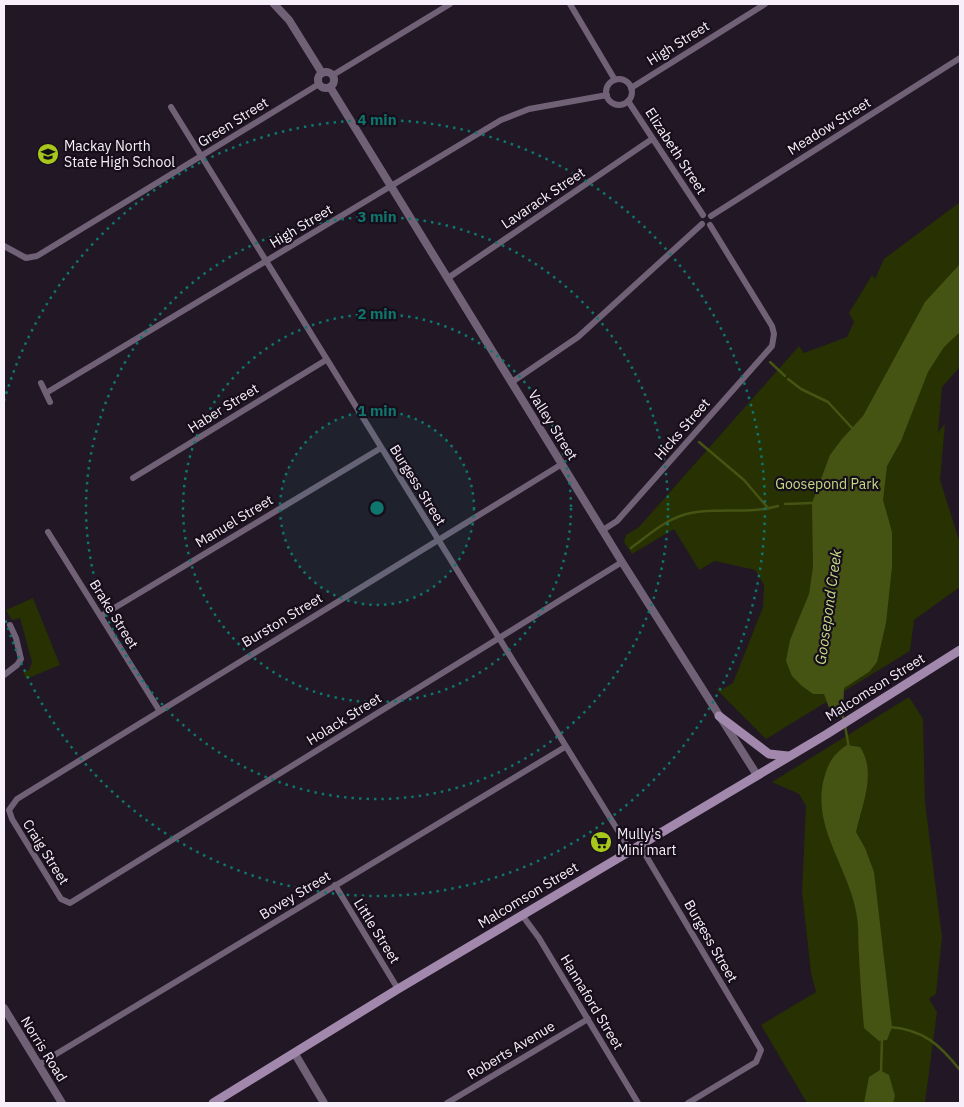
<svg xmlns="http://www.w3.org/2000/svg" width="964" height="1107" font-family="'IBM Plex Sans',sans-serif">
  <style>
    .green { fill: #273101 }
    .water { fill: #465413 }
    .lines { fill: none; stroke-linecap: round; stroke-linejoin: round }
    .stream { stroke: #465413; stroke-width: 2.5 }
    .minor { stroke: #716177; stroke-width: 6 }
    .tertiary { stroke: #716177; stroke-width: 8 }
    .secondary { stroke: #a288ac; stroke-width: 9 }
    .ring { fill: none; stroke: #0f766e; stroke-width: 2.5; stroke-dasharray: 2.5 5 }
    .labels { text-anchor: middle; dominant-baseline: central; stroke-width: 4.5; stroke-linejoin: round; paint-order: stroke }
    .street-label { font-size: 14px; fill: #f7f0fa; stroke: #170e1b }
    .poi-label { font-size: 14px; fill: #f7f0fa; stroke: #170e1b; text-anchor: start }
    .park-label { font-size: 14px; fill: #c4dc81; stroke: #170e1b }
    .water-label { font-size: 15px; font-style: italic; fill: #c6dd83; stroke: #170e1b }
    .centre { fill: #0f766e; stroke: #170e1b; stroke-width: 2.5 }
    .ring-label { font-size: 15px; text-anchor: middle; font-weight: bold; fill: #0f766e; stroke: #170e1b; stroke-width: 4.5; stroke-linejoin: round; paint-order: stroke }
  </style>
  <rect width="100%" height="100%" fill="#211725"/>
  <!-- green -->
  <g class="green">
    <path d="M960,202V367L942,387L938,432L945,424L940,480L960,543V587L914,620L910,651L766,739L715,688L721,690L733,683L763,607L764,585L755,570L715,561L699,570L674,529L632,554L624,542L626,535L639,527L799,346L804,353L847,337L854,322L849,313L872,275L875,279L884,259Z"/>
    <path d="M33,598L60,665L26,679L23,672L29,670L32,662L20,618L12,620L6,610Z"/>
    <path d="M909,697L923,719L925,802L942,937L936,994L929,999L937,1012L925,1103H807L761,1025L816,992L811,973L802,892L806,806L799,794L772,782Z"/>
  </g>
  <!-- water -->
  <g class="water">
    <path d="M960,264V332L944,347L928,372L901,441L887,466L883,500L892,532V567L886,623L877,662L869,672L844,688L843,711L832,716L824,694H813L802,686L792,676L786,661L790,640L809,594L813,567L812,503L830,455L842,439L863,416L925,302Z"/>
    <path d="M847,745L860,747C877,772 862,805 856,832L865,848L874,872L892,1027L887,1040L879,1041L864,1028C862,1004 860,979 859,955C858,942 859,929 857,917C850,867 809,826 825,775C829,761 835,753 847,745Z"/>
    <path d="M880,1070L889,1075L895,1096L893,1103H864L869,1077Z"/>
  </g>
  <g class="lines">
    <!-- stream -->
    <g class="stream">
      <path d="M770,362L785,376"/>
      <path d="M788,379L801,389L828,402L852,428"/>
      <path d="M699,442L744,480L768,508"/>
      <path d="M785,504L812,503"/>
      <path d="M631,548C647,536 664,521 683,515C714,506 748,515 778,506"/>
      <path d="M841,709L844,721"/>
      <path d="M845,726L849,748"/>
      <path d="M890,1027C924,1030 939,1044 960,1070"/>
      <path d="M881,1073L882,1038"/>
    </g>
    <!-- minor -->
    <g class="minor">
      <path d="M570,4L615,80"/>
      <path d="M333,75L450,4"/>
      <circle cx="619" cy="92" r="13"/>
      <path d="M631,88L765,4"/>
      <path d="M628,101L703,215"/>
      <path d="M171,107L630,850"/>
      <path d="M711,216L960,58"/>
      <path d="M4,246L26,258L37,256L319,84"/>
      <path d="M448,278L652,139"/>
      <path d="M512,382L578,337L702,224"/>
      <path d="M41,383L50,402"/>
      <path d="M46,393L501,120L529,109L607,95"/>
      <path d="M562,464L17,799L9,810L12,819L61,899L70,903L622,562"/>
      <path d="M133,478L326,360"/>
      <path d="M603,530L617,521L772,346L774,334L772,326L710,225"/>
      <path d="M48,532L159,710"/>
      <path d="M101,616L381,448"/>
      <path d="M4,675L17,665L21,659L16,638L10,625"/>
      <path d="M639,844L761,1050L756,1062L688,1103"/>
      <path d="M335,885L398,989"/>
      <path d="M522,915L539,938L638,1103"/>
      <path d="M38,1065L565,747"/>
      <path d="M447,1103L588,1019"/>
    </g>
    <!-- tertiary -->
    <g class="tertiary">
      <path d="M274,4L289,20L322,73"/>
      <circle cx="326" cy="80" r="8"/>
      <path d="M330,87L622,562L757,775"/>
      <path d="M4,1008L62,1103"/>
      <path d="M295,1054L324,1103"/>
    </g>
    <!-- secondary -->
    <g class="secondary">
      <path d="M719,716L769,754L788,756"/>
      <path d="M213,1103L398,989L827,734L960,650"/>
    </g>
  </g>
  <!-- distance rings -->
  <circle cx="377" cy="508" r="97" fill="#0f766e" fill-opacity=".12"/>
  <g class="ring">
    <circle cx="377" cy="508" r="97"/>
    <circle cx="377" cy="508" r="194"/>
    <circle cx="377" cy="508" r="291"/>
    <path d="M4 401A388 388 0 1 1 4 615"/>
  </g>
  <!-- icons -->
  <defs>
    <g id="school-disc" transform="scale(1.125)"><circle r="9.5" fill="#a8c71d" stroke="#170e1b"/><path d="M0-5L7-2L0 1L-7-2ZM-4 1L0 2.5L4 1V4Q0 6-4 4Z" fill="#111"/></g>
    <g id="supermarket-disc" transform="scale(1.125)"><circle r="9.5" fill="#a8c71d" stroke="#170e1b"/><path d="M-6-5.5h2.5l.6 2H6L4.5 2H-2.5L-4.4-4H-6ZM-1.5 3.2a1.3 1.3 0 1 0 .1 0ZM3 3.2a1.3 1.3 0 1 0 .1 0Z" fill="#111"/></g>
  </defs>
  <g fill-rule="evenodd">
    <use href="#school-disc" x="48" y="154"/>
    <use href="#supermarket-disc" x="601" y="842"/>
  </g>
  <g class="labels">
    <!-- street labels -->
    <g class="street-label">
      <text transform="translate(678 43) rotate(-32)">High Street</text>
      <text transform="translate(233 122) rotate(-32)">Green Street</text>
      <text transform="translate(829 126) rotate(-32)">Meadow Street</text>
      <text transform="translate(676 151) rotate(57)">Elizabeth Street</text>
      <text transform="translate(543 198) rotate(-34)">Lavarack Street</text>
      <text transform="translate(301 226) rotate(-31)">High Street</text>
      <text transform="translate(223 408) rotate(-32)">Haber Street</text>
      <text transform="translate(553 425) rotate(58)">Valley Street</text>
      <text transform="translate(682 429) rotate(-49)">Hicks Street</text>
      <text transform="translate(418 485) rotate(58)">Burgess Street</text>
      <text transform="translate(234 521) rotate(-31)">Manuel Street</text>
      <text transform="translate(114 614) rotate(58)">Brake Street</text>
      <text transform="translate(282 620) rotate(-31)">Burston Street</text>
      <text transform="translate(875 687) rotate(-32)">Malcomson Street</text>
      <text transform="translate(344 719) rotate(-32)">Holack Street</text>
      <text transform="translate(46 852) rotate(58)">Craig Street</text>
      <text transform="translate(295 895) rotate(-31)">Bovey Street</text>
      <text transform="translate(528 895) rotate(-31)">Malcomson Street</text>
      <text transform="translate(377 931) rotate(58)">Little Street</text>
      <text transform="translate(711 941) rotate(60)">Burgess Street</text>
      <text transform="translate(592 1002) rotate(59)">Hannaford Street</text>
      <text transform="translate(44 1049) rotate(58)">Norris Road</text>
      <text transform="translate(511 1050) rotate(-31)">Roberts Avenue</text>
    </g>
    <!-- poi labels -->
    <g class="poi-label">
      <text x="64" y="146">Mackay North<tspan x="64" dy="16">State High School</tspan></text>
      <text x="617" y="834">Mully's<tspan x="617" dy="16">Mini mart</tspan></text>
    </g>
    <!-- park labels -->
    <g class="park-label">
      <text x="827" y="484">Goosepond Park</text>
    </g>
    <!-- water labels -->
    <g class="water-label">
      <text transform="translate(828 607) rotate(-82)">Goosepond Creek</text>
    </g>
  </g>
  <circle cx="377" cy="508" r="8" class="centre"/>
  <g class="ring-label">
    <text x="377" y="125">4 min</text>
    <text x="377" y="222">3 min</text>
    <text x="377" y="319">2 min</text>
    <text x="377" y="416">1 min</text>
  </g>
  <!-- border -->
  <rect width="964" height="1107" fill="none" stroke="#f7f0fa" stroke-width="10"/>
</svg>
